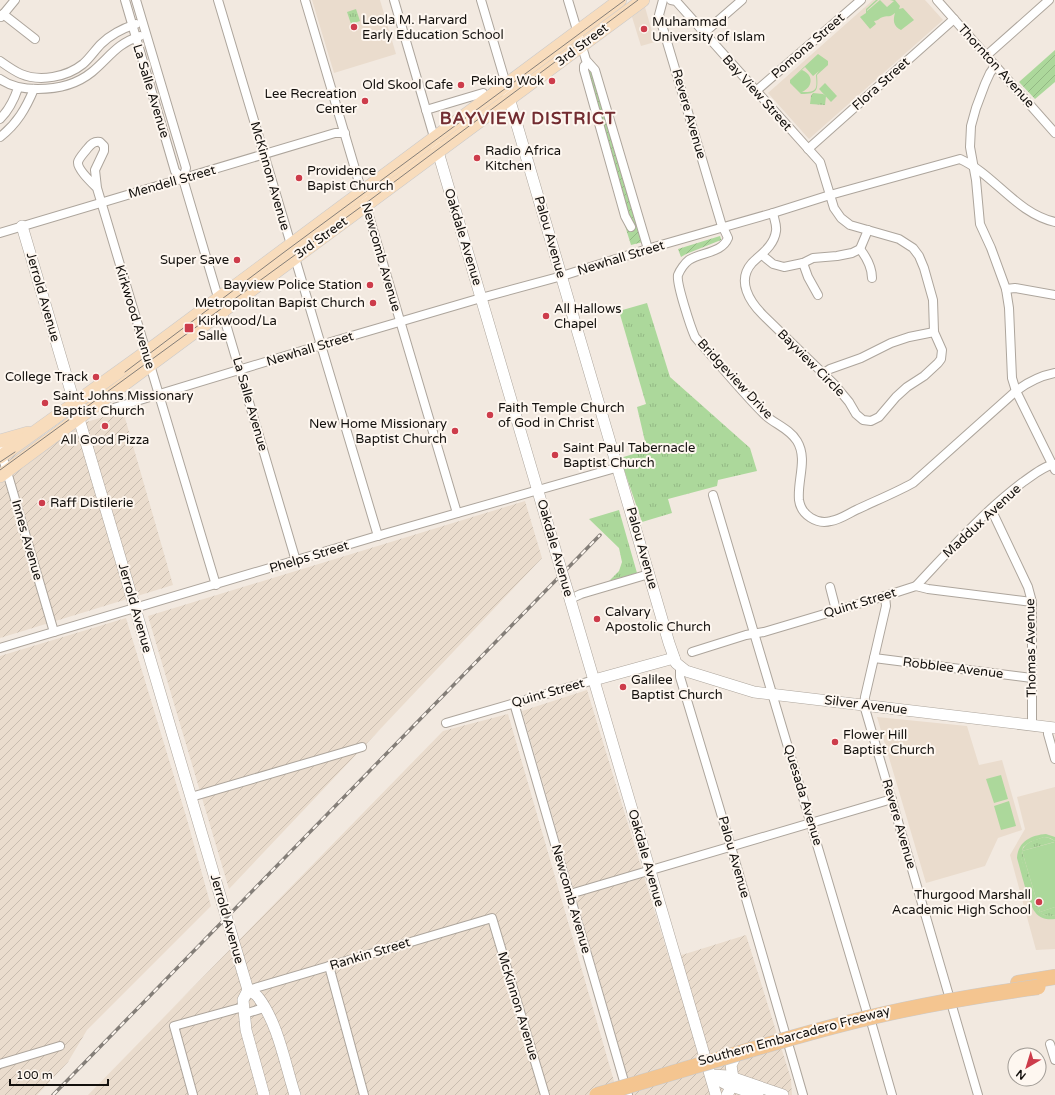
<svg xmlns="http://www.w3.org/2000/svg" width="1055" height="1095" font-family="'Varela Round',sans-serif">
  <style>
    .built { fill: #eadccd }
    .industrial { fill: url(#industrial-furrows) }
    .grass { fill: url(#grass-tufts) }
    .garden { fill: url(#garden-furrows) }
    .pitch { fill: #acd89b; fill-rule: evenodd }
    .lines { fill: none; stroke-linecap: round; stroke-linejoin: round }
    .street-casing { stroke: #ada59c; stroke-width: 10 }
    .secondary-casing { stroke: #ada59c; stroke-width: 12 }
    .primary-casing { stroke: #cbcaca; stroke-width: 14 }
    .highway-casing { stroke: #cbcaca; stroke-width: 16 }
    .street { stroke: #fff; stroke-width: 8 }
    .secondary { stroke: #fff; stroke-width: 11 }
    .primary { stroke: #f8dcbc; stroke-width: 13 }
    .highway { stroke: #f4c590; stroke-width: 15 }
    .tram { stroke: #847e78; stroke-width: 1 }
    .rail-casing { stroke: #847e78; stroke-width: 3.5 }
    .rail { stroke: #fef7f0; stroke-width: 2; stroke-dasharray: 6; stroke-linecap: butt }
    .secondary-bridge-casing { stroke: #ada59c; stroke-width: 12; stroke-linecap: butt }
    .highway-bridge-casing { stroke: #cbcaca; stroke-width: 16; stroke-linecap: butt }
    .secondary-bridge { stroke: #fff; stroke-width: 11 }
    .highway-bridge { stroke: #f4c590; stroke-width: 15 }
    .poi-dot { fill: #cd3c4b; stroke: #fef7f0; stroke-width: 1.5 }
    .labels { text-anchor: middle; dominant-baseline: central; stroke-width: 4; stroke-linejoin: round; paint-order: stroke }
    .poi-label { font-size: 13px; fill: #13100d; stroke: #fef7f0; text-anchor: start }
    .street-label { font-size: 13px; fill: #13100d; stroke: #fef7f0 }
    .district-label { font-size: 17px; font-weight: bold; letter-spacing: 1px; fill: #732c31; stroke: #fef7f0 }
  </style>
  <defs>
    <pattern id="industrial-furrows" width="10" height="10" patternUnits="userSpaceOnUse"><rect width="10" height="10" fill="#eadccd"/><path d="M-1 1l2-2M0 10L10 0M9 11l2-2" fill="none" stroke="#c8bcaf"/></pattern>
    <pattern id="grass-tufts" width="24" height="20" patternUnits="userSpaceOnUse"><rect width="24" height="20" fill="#acd89b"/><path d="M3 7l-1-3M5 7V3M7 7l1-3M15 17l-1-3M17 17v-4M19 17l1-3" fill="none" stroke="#93b884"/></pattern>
    <pattern id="garden-furrows" width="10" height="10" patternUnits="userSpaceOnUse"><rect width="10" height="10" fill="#acd89b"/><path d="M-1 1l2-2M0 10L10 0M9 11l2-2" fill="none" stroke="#93b884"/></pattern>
  </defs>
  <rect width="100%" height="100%" fill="#f2e9e0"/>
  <!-- built -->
  <g class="built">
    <path d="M312,0H380L396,54L334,73Z"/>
    <path d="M873,0H925L943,20L809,139L768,93Z"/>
    <path d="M645,7L655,42L641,46L632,17Z"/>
    <path d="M877,717L967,726L979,765L1002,760L1022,830L998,838L985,866L926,883Z"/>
    <path d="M1055,787V949L1036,950L1010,855L1025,829L1017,797Z"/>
  </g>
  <!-- industrial -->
  <g class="industrial">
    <path d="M123,411L173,585L0,638V448Z"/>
    <path d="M525,501L542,558L229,889L148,616Z"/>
    <path d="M126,618L186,816L211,906L87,1030L68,1062L37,1095H0V656Z"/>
    <path d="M587,690L669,958L685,954L746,935L791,1079L792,1095H633L522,711Z"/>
    <path d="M508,714L618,1095H88L443,731Z"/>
  </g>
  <!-- grass -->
  <g class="grass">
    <path d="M356,9L360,21L351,24L347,12Z"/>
    <path d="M813,93L823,94L826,96L825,105L810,104L811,96Z"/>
    <path d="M647,303L670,377L750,448L757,471L718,480L717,486L668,499L672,513L642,522L620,458L647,450L637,407L646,404L619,311Z"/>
    <path d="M619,510L637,573L609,581L619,571L622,562L619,548L589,519Z"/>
    <path d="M1044,837L1049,838L1055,841V843L1054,842L1022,851L1040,912L1055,907V915C1049,917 1042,916 1037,910C1032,904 1024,868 1021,858C1021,843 1032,841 1044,837Z"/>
  </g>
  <!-- garden -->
  <g class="garden">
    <path d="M1055,50V82L1035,99L1019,82Z"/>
    <path d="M587,68H591L643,242L631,245L622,216Z"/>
    <path d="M720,236L721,239V240L686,254L681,257L678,249Z"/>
  </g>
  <!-- pitch -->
  <g class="pitch">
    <path d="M876,0H878L867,10V11L880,0L887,7L894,1L890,0H895L900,6L899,9L903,8L914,20L901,30C893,26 893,20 895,13C889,18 889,15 883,17C879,18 878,21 874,21L876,24L870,29L860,17L866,13V9Z"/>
    <path d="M818,54L828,61V65L817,75C818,90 818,94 801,94L790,83V80ZM805,67L813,76L819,71L816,75C817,88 818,93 802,92C813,87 814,75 802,70L791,80Z"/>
    <path d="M825,83L837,96L831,102L819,89Z"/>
    <path d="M646,456L649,468L639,471L636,459Z"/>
    <path d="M1001,775L1008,799L994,803L986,779Z"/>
    <path d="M1009,801L1016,826L1001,830L994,806Z"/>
    <path d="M1046,834L1055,837V841L1050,838L1044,837L1030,842L1023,847L1021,857L1036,908L1039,912L1044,915L1051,916L1055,915V919C1048,920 1040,919 1035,912C1029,905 1020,868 1017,858C1018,841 1032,835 1046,834Z"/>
    <path d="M1055,842V907L1040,912L1022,851Z"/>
  </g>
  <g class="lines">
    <!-- street casing -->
    <g class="street-casing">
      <g id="street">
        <path d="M125,0L175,171L183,179"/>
        <path d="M136,0L186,168L183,179L296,561"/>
        <path d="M218,0L378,536"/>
        <path d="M305,0L457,513"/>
        <path d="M394,0L434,137"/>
        <path d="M481,0L506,84"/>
        <path d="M568,0L586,60L595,70L648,249"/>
        <path d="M663,0L659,15L721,223L728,238C722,253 702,252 689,260C685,263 680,270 678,275C676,283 691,328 695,337C697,339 699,342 701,344C722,367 742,392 764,414C774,424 789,428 797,441C808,459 797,480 799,500C801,515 817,525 831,521C839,520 848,514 856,510C875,501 895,493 913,483L1016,391C1028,382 1040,376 1055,373"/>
        <path d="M671,0L676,1L820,162L834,208L841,218L850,225L899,239L913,248L919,256L924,268L933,300L934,332L942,350L941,359L938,363L924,376L907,387L896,397L879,417L871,421L863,420L856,414L849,402L834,384L763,315C750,302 736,281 752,263C761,254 774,246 776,231C777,225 774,219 773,213"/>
        <path d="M937,0L1055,133"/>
        <path d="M3,14L35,39"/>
        <path d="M1,17L15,0"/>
        <path d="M704,33L742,0"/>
        <path d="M986,56L1049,0"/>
        <path d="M0,61C7,66 14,71 21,74C40,82 67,77 83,64C90,58 95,50 101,44C110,35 124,28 136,24"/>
        <path d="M588,63L584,66V70L625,216L631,227"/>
        <path d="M995,66L990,73L985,84L976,108L971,126L970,147L976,180L980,224L991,248L1006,289L1009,308L1012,378L1016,391L1055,470"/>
        <path d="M0,79C11,87 25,89 38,89C58,89 76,85 92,72C110,57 116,44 140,36"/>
        <path d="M756,91L861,0"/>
        <path d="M426,110L483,93"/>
        <path d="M0,119C9,110 14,100 18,88"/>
        <path d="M0,137C17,124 26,108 34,89"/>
        <path d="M808,149L954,19"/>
        <path d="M97,188C92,183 77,169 78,162C79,158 84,153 87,149C91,144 94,141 100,142L104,146V151L95,170L97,188L216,585"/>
        <path d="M0,233L335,133H345"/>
        <path d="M860,249C867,258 872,267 872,278"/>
        <path d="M762,255L773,264L784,267L803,263L813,258L837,256L852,253L860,249L868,230"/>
        <path d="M803,263L808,277L818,295"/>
        <path d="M1006,289L1015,288L1055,295"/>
        <path d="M824,373L830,369L861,358L891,343L909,337L934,332"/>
        <path d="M107,410L331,342L481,298L562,276L654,247L773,213L830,195L960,159C995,175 1016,213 1055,222"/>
        <path d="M0,448L54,632"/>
        <path d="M713,495L868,1016L872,1025L892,1095"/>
        <path d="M991,509L1028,587L1032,602V724"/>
        <path d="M916,586C950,550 983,512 1023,482C1033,475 1044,466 1055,464"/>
        <path d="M830,587L836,610"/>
        <path d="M885,596L886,606L865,697L864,705L978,1095"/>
        <path d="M570,599L581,594L649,574"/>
        <path d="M0,648L384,534L619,467"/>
        <path d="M692,652L746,635L764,632L885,596L916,586L928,589L1032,602"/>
        <path d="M874,658L1032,678"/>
        <path d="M680,668V677L729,840L803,1095"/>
        <path d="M514,703L628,1095"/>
        <path d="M446,723L594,680"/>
        <path d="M1048,727V734L1055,759"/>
        <path d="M191,797L362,747"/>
        <path d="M570,894L892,799"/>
        <path d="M329,966L364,1095"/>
        <path d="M248,990L492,918L545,1095"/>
        <path d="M244,1014L264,1008"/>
        <path d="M1050,1044L1055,1060"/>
        <path d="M0,1064L60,1046"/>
        <path d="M193,1095L174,1026L243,1007"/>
      </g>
    </g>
    <!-- secondary casing -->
    <g class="secondary-casing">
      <g id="secondary">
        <path d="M507,91L669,643L676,663L686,671L754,692L1055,728"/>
        <path d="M436,145L560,566"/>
        <path d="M22,226L248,990L243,1000L246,1030L264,1095"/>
        <path d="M570,599L716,1095"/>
        <path d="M594,680L674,658"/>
        <path d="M248,990C251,992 256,994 258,997C278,1023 285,1064 295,1095"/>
        <path d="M711,1075L728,1076L783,1095"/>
        <path d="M713,1077L726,1084L758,1095"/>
        <path d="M733,1078L731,1065L737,1054"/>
        <path d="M727,1095L732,1086"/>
      </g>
    </g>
    <!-- primary casing -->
    <g class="primary-casing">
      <g id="primary">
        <path d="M0,441L28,433"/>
        <path d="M0,457L156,345L620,0"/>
        <path d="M0,476L643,0"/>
      </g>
    </g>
    <!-- highway casing -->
    <g class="highway-casing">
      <path id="highway" d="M1018,983L1055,977"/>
    </g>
    <!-- street -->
    <use href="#street" class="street"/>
    <!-- secondary -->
    <use href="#secondary" class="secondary"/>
    <!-- primary -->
    <use href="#primary" class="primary"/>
    <!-- highway -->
    <use href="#highway" class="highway"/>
    <!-- tram -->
    <g class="tram">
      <path d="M125,372L283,253L625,0"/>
      <path d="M0,462L15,452"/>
      <path d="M0,470L358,209L638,0"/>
    </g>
    <!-- rail casing -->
    <g class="rail-casing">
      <path id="rail" d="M53,1095L600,535"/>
    </g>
    <!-- rail -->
    <use href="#rail" class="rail"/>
    <!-- secondary-bridge casing -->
    <g class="secondary-bridge-casing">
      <path id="secondary-bridge" d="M560,566L570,599"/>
    </g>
    <!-- highway-bridge casing -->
    <g class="highway-bridge-casing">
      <path id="highway-bridge" d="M597,1095C678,1072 758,1046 839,1025C904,1008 972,996 1038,987"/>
    </g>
    <!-- secondary-bridge -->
    <use href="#secondary-bridge" class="secondary-bridge"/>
    <!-- highway-bridge -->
    <use href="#highway-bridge" class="highway-bridge"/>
  </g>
  <!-- markers -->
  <g class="poi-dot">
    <circle cx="354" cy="27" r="4"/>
    <circle cx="644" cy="29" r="4"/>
    <circle cx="552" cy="81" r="4"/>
    <circle cx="461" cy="85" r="4"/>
    <circle cx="365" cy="101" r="4"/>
    <circle cx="477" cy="158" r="4"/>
    <circle cx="299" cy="178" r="4"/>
    <circle cx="237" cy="260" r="4"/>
    <circle cx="370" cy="285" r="4"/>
    <circle cx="373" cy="303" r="4"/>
    <circle cx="546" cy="316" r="4"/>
    <rect x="184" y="323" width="10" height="10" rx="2"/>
    <circle cx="96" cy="377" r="4"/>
    <circle cx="45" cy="403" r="4"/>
    <circle cx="490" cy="415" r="4"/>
    <circle cx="105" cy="426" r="4"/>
    <circle cx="455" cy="431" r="4"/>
    <circle cx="555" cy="455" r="4"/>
    <circle cx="42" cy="503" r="4"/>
    <circle cx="597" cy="619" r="4"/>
    <circle cx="623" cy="687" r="4"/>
    <circle cx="835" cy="742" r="4"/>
    <circle cx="1039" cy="902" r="4"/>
  </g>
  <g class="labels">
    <!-- poi labels -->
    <g class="poi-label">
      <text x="362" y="20">Leola M. Harvard<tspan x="362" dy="15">Early Education School</tspan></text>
      <text x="652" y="22">Muhammad<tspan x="652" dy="15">University of Islam</tspan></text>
      <text x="544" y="81" text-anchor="end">Peking Wok</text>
      <text x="453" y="85" text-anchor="end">Old Skool Cafe</text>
      <text x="357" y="94" text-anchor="end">Lee Recreation<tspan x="357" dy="15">Center</tspan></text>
      <text x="485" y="151">Radio Africa<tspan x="485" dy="15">Kitchen</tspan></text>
      <text x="307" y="171">Providence<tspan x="307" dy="15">Bapist Church</tspan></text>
      <text x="229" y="260" text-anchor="end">Super Save</text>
      <text x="362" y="285" text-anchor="end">Bayview Police Station</text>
      <text x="365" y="303" text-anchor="end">Metropolitan Bapist Church</text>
      <text x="554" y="309">All Hallows<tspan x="554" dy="15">Chapel</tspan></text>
      <text x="198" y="321">Kirkwood/La<tspan x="198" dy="15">Salle</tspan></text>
      <text x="88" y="377" text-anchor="end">College Track</text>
      <text x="53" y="396">Saint Johns Missionary<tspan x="53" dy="15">Baptist Church</tspan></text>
      <text x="498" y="408">Faith Temple Church<tspan x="498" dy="15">of God in Christ</tspan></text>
      <text x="447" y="424" text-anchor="end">New Home Missionary<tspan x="447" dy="15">Baptist Church</tspan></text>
      <text x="105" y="440" text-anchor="middle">All Good Pizza</text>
      <text x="563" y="448">Saint Paul Tabernacle<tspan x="563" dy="15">Baptist Church</tspan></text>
      <text x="50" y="503">Raff Distilerie</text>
      <text x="605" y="612">Calvary<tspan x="605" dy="15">Apostolic Church</tspan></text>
      <text x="631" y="680">Galilee<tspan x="631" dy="15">Baptist Church</tspan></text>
      <text x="843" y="735">Flower Hill<tspan x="843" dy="15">Baptist Church</tspan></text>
      <text x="1031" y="895" text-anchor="end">Thurgood Marshall<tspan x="1031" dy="15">Academic High School</tspan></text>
    </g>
    <!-- street labels -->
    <g class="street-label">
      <text transform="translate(582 45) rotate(-37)">3rd Street</text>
      <text transform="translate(808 46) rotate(-41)">Pomona Street</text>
      <text transform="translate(996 66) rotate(48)">Thornton Avenue</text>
      <text transform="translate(881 84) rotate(-42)">Flora Street</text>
      <text transform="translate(151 91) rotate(73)">La Salle Avenue</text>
      <text transform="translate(757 93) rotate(48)">Bay View Street</text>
      <text transform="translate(689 114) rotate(74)">Revere Avenue</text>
      <text transform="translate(270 176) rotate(74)">McKinnon Avenue</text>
      <text transform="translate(172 182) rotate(-16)">Mendell Street</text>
      <text transform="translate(463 237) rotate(73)">Oakdale Avenue</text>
      <text transform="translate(550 237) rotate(74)">Palou Avenue</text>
      <text transform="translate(321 238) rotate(-36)">3rd Street</text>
      <text transform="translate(381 257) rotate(74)">Newcomb Avenue</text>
      <text transform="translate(621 258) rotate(-17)">Newhall Street</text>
      <text transform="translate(43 297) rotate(74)">Jerrold Avenue</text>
      <text transform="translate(135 317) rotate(73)">Kirkwood Avenue</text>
      <text transform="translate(310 349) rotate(-17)">Newhall Street</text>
      <text transform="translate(811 363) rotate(45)">Bayview Circle</text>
      <text transform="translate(735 379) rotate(47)">Bridgeview Drive</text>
      <text transform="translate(250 404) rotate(74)">La Salle Avenue</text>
      <text transform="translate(982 521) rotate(-43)">Maddux Avenue</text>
      <text transform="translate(27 540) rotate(74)">Innes Avenue</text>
      <text transform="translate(555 548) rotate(74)">Oakdale Avenue</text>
      <text transform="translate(642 548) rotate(74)">Palou Avenue</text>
      <text transform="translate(309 557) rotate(-17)">Phelps Street</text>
      <text transform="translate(860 603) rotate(-17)">Quint Street</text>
      <text transform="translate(135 608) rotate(74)">Jerrold Avenue</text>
      <text transform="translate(1031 648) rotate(-91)">Thomas Avenue</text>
      <text transform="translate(953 668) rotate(7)">Robblee Avenue</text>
      <text transform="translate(548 693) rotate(-16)">Quint Street</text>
      <text transform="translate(866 705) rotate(7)">Silver Avenue</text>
      <text transform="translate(803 795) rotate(73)">Quesada Avenue</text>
      <text transform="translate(899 824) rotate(74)">Revere Avenue</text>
      <text transform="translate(734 857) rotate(74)">Palou Avenue</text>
      <text transform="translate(646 858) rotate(74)">Oakdale Avenue</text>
      <text transform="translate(571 899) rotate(74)">Newcomb Avenue</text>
      <text transform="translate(227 919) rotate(74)">Jerrold Avenue</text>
      <text transform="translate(370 954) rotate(-17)">Rankin Street</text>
      <text transform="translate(518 1006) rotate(73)">McKinnon Avenue</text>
      <text transform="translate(794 1036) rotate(-15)">Southern Embarcadero Freeway</text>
    </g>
    <!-- district labels -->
    <g class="district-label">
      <text x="528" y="118">BAYVIEW DISTRICT</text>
    </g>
  </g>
  <!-- north arrow -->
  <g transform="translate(1027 1067) rotate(218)"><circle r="19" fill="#fef7f0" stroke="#a09b95"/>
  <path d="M0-3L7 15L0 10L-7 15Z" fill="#cd3c4b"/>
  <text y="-6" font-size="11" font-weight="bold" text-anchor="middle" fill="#13100d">N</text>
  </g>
  <!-- scale -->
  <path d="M10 1079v6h98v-6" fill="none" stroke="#13100d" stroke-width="2"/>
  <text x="16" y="1079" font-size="12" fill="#13100d" stroke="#fef7f0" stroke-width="3" paint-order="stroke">100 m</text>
</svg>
